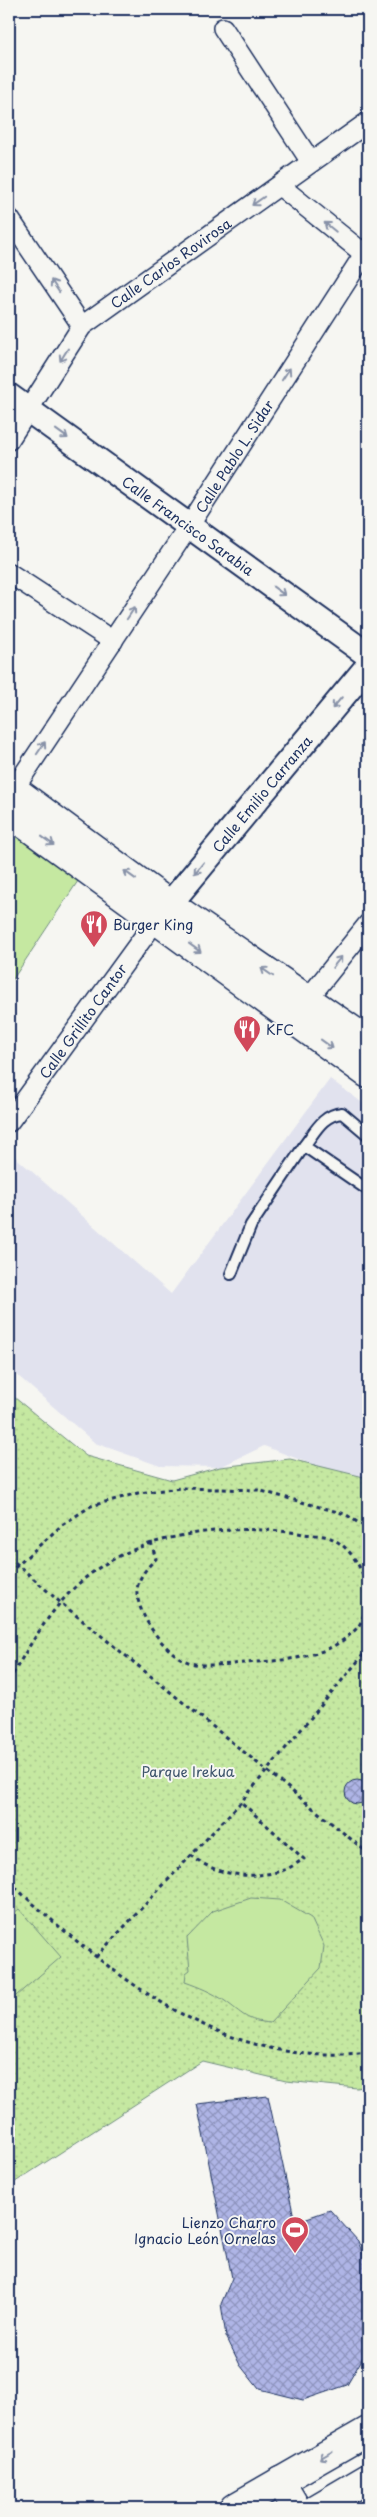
<svg xmlns="http://www.w3.org/2000/svg" width="377" height="2517" font-family="'Playpen Sans',sans-serif">
  <style>
    .built { fill: #e1e2ee }
    .park { fill: url(#park-dots); stroke: #708c80 }
    .pitch { fill: #c5e8a1; stroke: #708c80 }
    .building { fill: url(#building-cross-hatch); stroke: #1b2f5e }
    .lines { fill: none; stroke-linecap: round; stroke-linejoin: round }
    .service-casing { stroke: #1b2f5e; stroke-width: 14 }
    .minor-casing { stroke: #1b2f5e; stroke-width: 22 }
    .tertiary-casing { stroke: #1b2f5e; stroke-width: 28 }
    .secondary-casing { stroke: #1b2f5e; stroke-width: 31 }
    .primary-casing { stroke: #1b2f5e; stroke-width: 31 }
    .path { stroke: #1b2f5e; stroke-width: 3; stroke-dasharray: 4 4; stroke-linecap: butt }
    .service { stroke: #f6f6f2; stroke-width: 10 }
    .minor { stroke: #f6f6f2; stroke-width: 19 }
    .tertiary { stroke: #f6f6f2; stroke-width: 24 }
    .secondary { stroke: #f6f6f2; stroke-width: 28 }
    .primary { stroke: #f6f6f2; stroke-width: 28 }
    .oneway { stroke: #8892a8 }
    .labels { text-anchor: middle; dominant-baseline: central; stroke-width: 4; stroke-linejoin: round; paint-order: stroke }
    .street-label { font-size: 14px; fill: #1b2f5e; stroke: #f6f6f2 }
    .poi-label { font-size: 14px; fill: #1b2f5e; stroke: #f6f6f2; text-anchor: start }
    .park-label { font-size: 14px; fill: #3d546b; stroke: #f6f6f2 }
  </style>
  <defs>
    <pattern id="park-dots" width="8" height="8" patternUnits="userSpaceOnUse" patternTransform="scale(1.25)"><rect width="8" height="8" fill="#c5e8a1"/><path d="M2 2h.1M6 6h.1" fill="none" stroke="#a9c78d" stroke-width="1.8" stroke-linecap="round"/></pattern>
    <pattern id="building-cross-hatch" width="8" height="8" patternUnits="userSpaceOnUse" patternTransform="scale(1.25)"><rect width="8" height="8" fill="#afb5e6"/><path d="M0 0l8 8M0 8l8-8" fill="none" stroke="#8e94be"/></pattern>
  </defs>
  <rect width="100%" height="100%" fill="#f6f6f2"/>
  <filter id="ink" filterUnits="userSpaceOnUse"><feTurbulence type="fractalNoise" baseFrequency=".02" numOctaves="2"/><feDisplacementMap in="SourceGraphic" scale="10" xChannelSelector="R" yChannelSelector="G"/><feConvolveMatrix kernelMatrix="1 2 1 2 8 2 1 2 1" color-interpolation-filters="sRGB"/></filter>
  <g filter="url(#ink)">
    <!-- built -->
    <path class="built" d="M330,1079L368,1107V1486L264,1446L220,1467L160,1466L95,1443L9,1368V1158L12,1154L171,1294Z"/>
    <!-- park -->
    <path class="park" d="M9,1393L86,1456L172,1480L220,1467L290,1459L368,1478V2086L357,2088L286,2081L202,2061L9,2186Z"/>
    <!-- pitch -->
    <g class="pitch">
      <path d="M9,831L78,881L9,985Z"/>
      <path d="M251,1898L280,1900L311,1918L324,1946L321,1968L270,2023C246,2021 243,2014 225,2001C212,1992 199,1987 185,1982L186,1973L190,1970L187,1938L213,1911Z"/>
      <path d="M19,1909L61,1957L9,2002V1917Z"/>
    </g>
    <!-- building -->
    <g class="building">
      <circle cx="357" cy="1792" r="12"/>
      <path d="M268,2096L295,2222L330,2210L358,2241L368,2268V2349L347,2385L303,2400L259,2389L240,2365L226,2336L221,2304L232,2278L197,2104Z"/>
    </g>
    <g class="lines">
      <!-- service casing -->
      <g class="service-casing">
        <g id="service">
          <path d="M304,1146C315,1132 322,1115 342,1113L368,1135"/>
          <path d="M231,1274L251,1225L304,1146L368,1190"/>
        </g>
      </g>
      <!-- minor casing -->
      <g class="minor-casing">
        <g id="minor">
          <path d="M223,28L311,162"/>
          <path d="M280,186L368,257"/>
          <path d="M9,218L82,326"/>
          <path id="s1" d="M9,440L82,326L368,122"/>
          <path d="M9,573L113,641"/>
          <path id="s2" d="M14,789L189,526L368,248"/>
          <path d="M307,1000L368,924"/>
          <path id="s3" d="M9,1122L156,920"/>
        </g>
      </g>
      <!-- tertiary casing -->
      <g class="tertiary-casing">
        <g id="tertiary">
          <path id="s4" d="M9,396L368,655"/>
          <path id="s5" d="M158,918L368,666"/>
        </g>
      </g>
      <!-- secondary casing -->
      <g class="secondary-casing">
        <g id="secondary">
          <path d="M280,2481L296,2508"/>
          <path d="M234,2508L368,2431"/>
          <path d="M317,2508L368,2478"/>
        </g>
      </g>
      <!-- primary casing -->
      <g class="primary-casing">
        <g id="primary">
          <path d="M9,786L169,904L368,1041"/>
          <path d="M9,813L368,1074"/>
        </g>
      </g>
      <!-- path -->
      <g class="path">
        <path d="M151,1542L156,1559C147,1567 136,1580 137,1594C140,1619 167,1656 191,1663C204,1667 231,1664 244,1663C284,1660 327,1660 357,1628C363,1622 365,1608 368,1600"/>
        <path d="M9,1557L61,1603L368,1853"/>
        <path d="M9,1573L62,1525L91,1506L138,1493L181,1488L258,1490L345,1514L368,1529"/>
        <path d="M9,1681C30,1644 55,1601 89,1575C145,1531 235,1523 304,1534C312,1535 326,1535 333,1539C353,1550 363,1570 368,1591"/>
        <path d="M191,1855C215,1876 253,1880 284,1870C291,1868 298,1862 304,1859L241,1802"/>
        <path d="M9,1882C110,1973 222,2071 368,2053"/>
        <path d="M96,1957L241,1802L368,1649"/>
      </g>
      <!-- service -->
      <use href="#service" class="service"/>
      <!-- minor -->
      <use href="#minor" class="minor"/>
      <!-- tertiary -->
      <use href="#tertiary" class="tertiary"/>
      <!-- secondary -->
      <use href="#secondary" class="secondary"/>
      <!-- primary -->
      <use href="#primary" class="primary"/>
    </g>
    <!-- one-way arrows -->
    <defs><path id="oneway-shaft" d="M-6 0H5M1.5-3L5.5 0L1.5 3" fill="none" stroke-width="1.6" stroke-linecap="round" stroke-linejoin="round" transform="scale(1.25)"/></defs>
    <g class="oneway">
      <use href="#oneway-shaft" transform="translate(258 201) rotate(145)"/>
      <use href="#oneway-shaft" transform="translate(330 227) rotate(-141)"/>
      <use href="#oneway-shaft" transform="translate(55 286) rotate(-124)"/>
      <use href="#oneway-shaft" transform="translate(64 355) rotate(122)"/>
      <use href="#oneway-shaft" transform="translate(286 374) rotate(-57)"/>
      <use href="#oneway-shaft" transform="translate(62 434) rotate(36)"/>
      <use href="#oneway-shaft" transform="translate(279 591) rotate(36)"/>
      <use href="#oneway-shaft" transform="translate(131 613) rotate(-56)"/>
      <use href="#oneway-shaft" transform="translate(337 703) rotate(130)"/>
      <use href="#oneway-shaft" transform="translate(41 748) rotate(-56)"/>
      <use href="#oneway-shaft" transform="translate(48 841) rotate(36)"/>
      <use href="#oneway-shaft" transform="translate(199 868) rotate(130)"/>
      <use href="#oneway-shaft" transform="translate(130 875) rotate(-144)"/>
      <use href="#oneway-shaft" transform="translate(195 948) rotate(36)"/>
      <use href="#oneway-shaft" transform="translate(337 962) rotate(-51)"/>
      <use href="#oneway-shaft" transform="translate(267 972) rotate(-145)"/>
      <use href="#oneway-shaft" transform="translate(327 1044) rotate(36)"/>
      <use href="#oneway-shaft" transform="translate(326 2455) rotate(150)"/>
    </g>
  </g>
  <!-- icons -->
  <defs>
    <g id="restaurant-pin" transform="scale(1.4375)"><path d="M0 17L-7.5 6A9.5 9.5 0 1 1 7.5 6Z" fill="#d1495b" stroke="#f6f6f2"/><path d="M-5-6h1v4h1v-4h1v4h1v-4h1v5L-1.5 .5V6h-2V.5L-5-1ZM5-6V6H3V1.5H1.5Q1.5-4 5-6Z" fill="#fff"/></g>
    <g id="stadium-pin" transform="scale(1.4375)"><path d="M0 17L-7.5 6A9.5 9.5 0 1 1 7.5 6Z" fill="#d1495b" stroke="#f6f6f2"/><path d="M0-5a6.5 5 0 1 0 0 10a6.5 5 0 1 0 0-10ZM-3.5-1.8h7v3.6h-7Z" fill="#fff"/></g>
  </defs>
  <g fill-rule="evenodd">
    <use href="#restaurant-pin" x="94" y="924"/>
    <use href="#restaurant-pin" x="247" y="1029"/>
    <use href="#stadium-pin" x="295" y="2230"/>
  </g>
  <g class="labels">
    <!-- street labels -->
    <g class="street-label">
      <text stroke="none"><textPath href="#s1" startOffset="244">Calle Carlos Rovirosa</textPath></text>
      <text stroke="none"><textPath href="#s2" startOffset="399">Calle Pablo L. Sidar</textPath></text>
      <text stroke="none"><textPath href="#s4" startOffset="221">Calle Francisco Sarabia</textPath></text>
      <text stroke="none"><textPath href="#s5" startOffset="162">Calle Emilio Carranza</textPath></text>
      <text stroke="none"><textPath href="#s3" startOffset="125">Calle Grillito Cantor</textPath></text>
    </g>
    <!-- poi labels -->
    <g class="poi-label">
      <text x="113" y="924">Burger King</text>
      <text x="266" y="1029">KFC</text>
      <text x="276" y="2222" text-anchor="end">Lienzo Charro<tspan x="276" dy="16">Ignacio León Ornelas</tspan></text>
    </g>
    <!-- park labels -->
    <g class="park-label">
      <text x="188" y="1771">Parque Irekua</text>
    </g>
  </g>
  <!-- margin -->
  <rect width="377" height="2517" fill="none" stroke="#f6f6f2" stroke-width="30"/>
  <rect x="15" y="15" width="347" height="2487" fill="none" stroke="#1b2f5e" stroke-width="2" filter="url(#ink)"/>
</svg>
